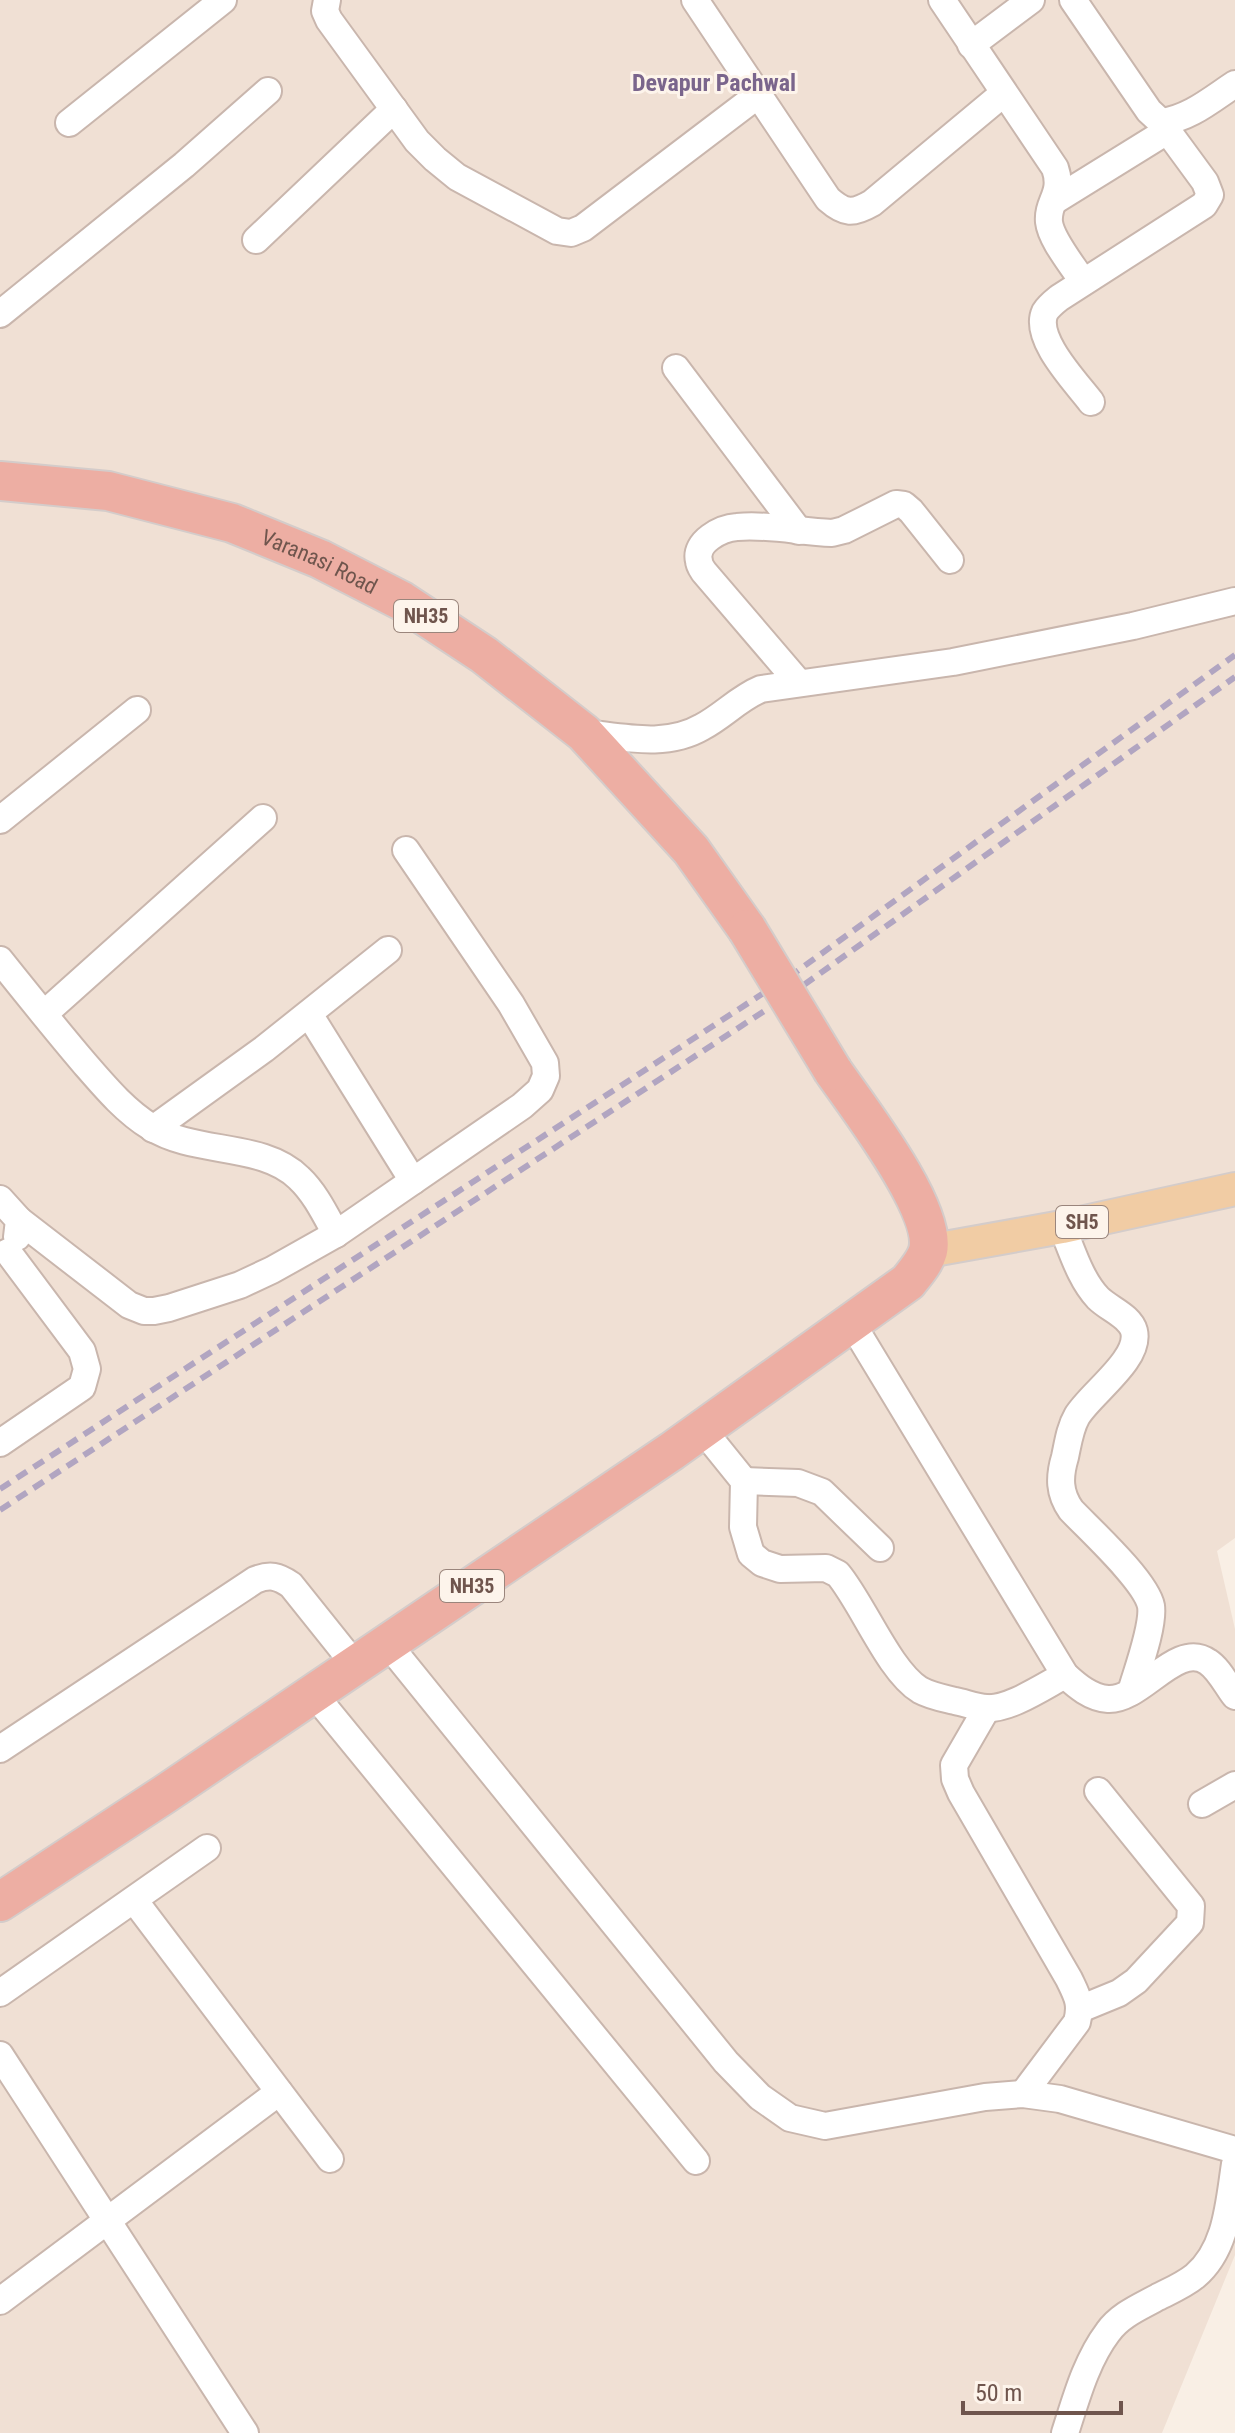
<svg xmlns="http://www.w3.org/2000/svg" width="1235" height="2433" font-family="'Roboto Condensed',sans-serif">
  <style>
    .residential { fill: #f0e0d4 }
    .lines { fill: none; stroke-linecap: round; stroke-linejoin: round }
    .minor-casing { stroke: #c9b6ad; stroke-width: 30 }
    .major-casing { stroke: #d4ccca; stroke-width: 36 }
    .highway-casing { stroke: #d4ccca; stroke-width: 42 }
    .minor { stroke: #fff; stroke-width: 26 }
    .major { stroke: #f1cca4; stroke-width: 32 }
    .highway { stroke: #edaea3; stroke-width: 38 }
    .rail { stroke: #b1a5c1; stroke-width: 6; stroke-dasharray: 12 8; stroke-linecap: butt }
    .highway-bridge-casing { stroke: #d4ccca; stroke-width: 42; stroke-linecap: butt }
    .highway-bridge { stroke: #edaea3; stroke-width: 38 }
    .labels { text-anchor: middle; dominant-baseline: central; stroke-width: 6; stroke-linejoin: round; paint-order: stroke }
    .shield { fill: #fdf4eb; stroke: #9a857c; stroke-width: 2 }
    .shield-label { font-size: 20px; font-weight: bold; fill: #6f554d }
    .street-label { font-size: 22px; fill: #6f554d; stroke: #fdf4eb }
    .neighbourhood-label { font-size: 24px; font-weight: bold; fill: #7a658c; stroke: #fdf4eb }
  </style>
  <rect width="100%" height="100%" fill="#f9efe5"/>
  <!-- residential -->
  <path class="residential" d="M0,0H1235V1538L1217,1551L1235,1629V2255L1162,2433H0Z"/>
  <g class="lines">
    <!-- minor casing -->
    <g class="minor-casing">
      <g id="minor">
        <path d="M327,0L325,11L329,20L417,141L435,159L457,177L557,231L571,233L583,228L758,95"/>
        <path d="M695,0L828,199C845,214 853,214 872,203L1004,93"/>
        <path d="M942,0L1055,168C1064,194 1047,201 1049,222C1051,240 1074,267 1083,282"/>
        <path d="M1073,0L1149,111L1161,122C1189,119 1212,99 1235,84"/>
        <path d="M971,45L1031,0"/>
        <path d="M69,123L223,0"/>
        <path d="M1054,201L1167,131"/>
        <path d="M256,240L394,109"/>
        <path d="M0,314L184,165L268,91"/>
        <path d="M676,368L799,531"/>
        <path d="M1091,402C1075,381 1033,338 1045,312C1048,307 1054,302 1059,298L1204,205L1210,195L1205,182L1161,122"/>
        <path d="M799,683L704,572C702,569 699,565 699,561C694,542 721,528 737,527C768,524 801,532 832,533L844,530L896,504L904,505L911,511L950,560"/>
        <path d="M584,733C623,737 666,748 702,727C723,716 739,698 761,689L953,662L1133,626L1235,601"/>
        <path d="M0,820L137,710"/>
        <path d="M0,960C28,995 56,1030 85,1064C105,1087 125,1111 151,1127C195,1155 263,1142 299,1178C315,1193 325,1214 336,1234"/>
        <path d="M44,1014L263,818"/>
        <path d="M309,1014L413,1181"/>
        <path d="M153,1129L264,1049L388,950"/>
        <path d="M0,1199L19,1220L17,1237"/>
        <path d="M19,1220L129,1305L144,1311H154L169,1308L240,1285L272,1270L336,1234L522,1106L540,1090L546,1076L545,1063L511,1004L406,850"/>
        <path d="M1062,1227C1072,1250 1080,1279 1098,1298C1109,1309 1130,1316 1134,1331C1141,1359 1091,1393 1077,1416C1070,1428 1068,1443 1065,1457C1059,1477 1059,1493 1071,1510C1090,1530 1146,1581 1151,1606C1154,1626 1137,1671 1131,1692"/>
        <path d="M851,1322L1065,1675C1077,1686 1091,1698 1108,1699C1141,1701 1177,1640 1208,1662C1219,1669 1227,1686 1235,1696"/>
        <path d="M702,1429L744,1481L743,1527L751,1554L762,1563L780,1569L826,1568L838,1574C863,1604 889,1671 920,1690C931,1696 943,1698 955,1701C965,1703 976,1707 986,1708C1009,1710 1044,1686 1065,1675"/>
        <path d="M0,1443L82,1387L87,1369L82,1351L8,1252"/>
        <path d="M744,1481L798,1483L822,1492L880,1548"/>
        <path d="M387,1643L726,2062L760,2097L790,2118L825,2126L985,2097L1023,2094L1060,2099L1235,2150"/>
        <path d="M313,1693L696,2161"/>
        <path d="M987,1708L954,1765L955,1779L961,1793L1069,1979C1077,1996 1082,2003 1077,2022L1023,2094"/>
        <path d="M0,1749L255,1580C270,1574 278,1576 291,1585L355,1665"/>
        <path d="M1202,1804L1235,1785"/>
        <path d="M134,1900L330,2159"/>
        <path d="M0,1993L207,1848"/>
        <path d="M1080,2009L1119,1993L1136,1981L1190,1923L1191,1906L1098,1791"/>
        <path d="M0,2055L245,2433"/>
        <path d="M0,2301L279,2092"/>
        <path d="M1065,2433C1076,2399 1086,2361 1108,2332C1120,2315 1140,2307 1158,2297C1170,2291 1184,2285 1195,2276C1227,2249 1229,2203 1235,2164"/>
      </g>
    </g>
    <!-- major casing -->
    <g class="major-casing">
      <path id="major" d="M928,1251L1062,1227L1235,1189"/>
    </g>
    <!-- highway casing -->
    <g class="highway-casing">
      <g id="highway">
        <path id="s1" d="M0,481L108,491L232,523L320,559L402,601L484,655L584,733L691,850L747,929"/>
        <path d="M0,1902L165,1794L672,1451L908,1282C915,1273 925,1262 928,1251C938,1210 858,1107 833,1071"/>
      </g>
    </g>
    <!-- minor -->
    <use href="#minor" class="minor"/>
    <!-- major -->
    <use href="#major" class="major"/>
    <!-- highway -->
    <use href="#highway" class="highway"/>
    <!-- rail -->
    <g class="rail">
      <path d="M0,1489L796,972L1235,655"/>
      <path d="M0,1510L801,987L1235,677"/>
    </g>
    <!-- highway-bridge casing -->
    <g class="highway-bridge-casing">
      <path id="highway-bridge" d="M747,929L833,1071"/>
    </g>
    <!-- highway-bridge -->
    <use href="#highway-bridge" class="highway-bridge"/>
  </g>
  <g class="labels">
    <!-- shield labels -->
    <g class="shield">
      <rect x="394" y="600" width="64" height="32" rx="6"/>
      <rect x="1056" y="1206" width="52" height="32" rx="6"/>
      <rect x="440" y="1570" width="64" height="32" rx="6"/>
    </g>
    <g class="shield-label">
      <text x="426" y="616">NH35</text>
      <text x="1082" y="1222">SH5</text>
      <text x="472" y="1586">NH35</text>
    </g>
    <!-- street labels -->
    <g class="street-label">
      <text stroke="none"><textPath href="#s1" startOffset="332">Varanasi Road</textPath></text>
    </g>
    <!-- neighbourhood labels -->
    <g class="neighbourhood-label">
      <text x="714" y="83">Devapur Pachwal</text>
    </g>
  </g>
  <!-- scale -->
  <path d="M963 2401v12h158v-12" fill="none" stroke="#6f554d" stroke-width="4"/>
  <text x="975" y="2401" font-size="24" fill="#6f554d" stroke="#fdf4eb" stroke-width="6" paint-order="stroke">50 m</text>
</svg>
